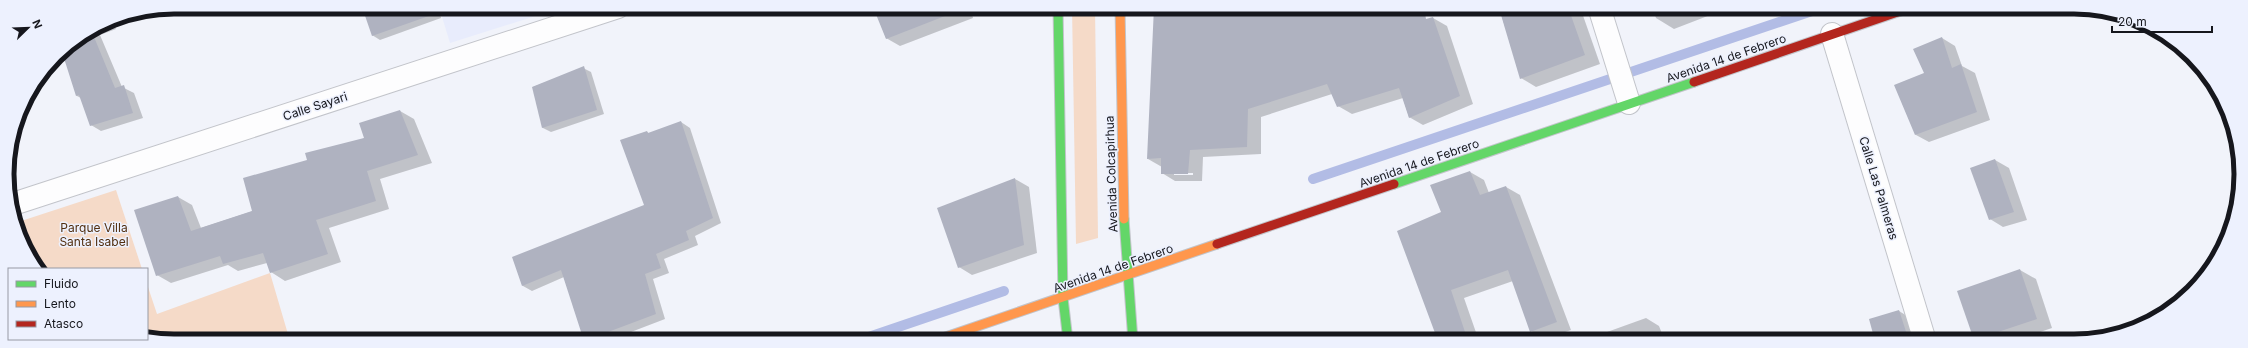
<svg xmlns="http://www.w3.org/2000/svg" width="2248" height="348" font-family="Inter,sans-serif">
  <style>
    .built { fill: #e8ecfc }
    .green { fill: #f5dac8 }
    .shadow { fill: #0003; fill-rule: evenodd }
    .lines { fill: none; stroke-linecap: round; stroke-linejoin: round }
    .stream { stroke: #b2bce5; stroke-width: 10 }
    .building { fill: #afb2c0 }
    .street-casing { stroke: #c2c4ca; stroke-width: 24 }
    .fast-casing { stroke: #c2c4ca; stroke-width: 11 }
    .slow-casing { stroke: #c2c4ca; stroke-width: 11 }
    .jam-casing { stroke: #c2c4ca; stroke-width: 11 }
    .street { stroke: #fdfdfe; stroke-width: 22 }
    .fast { stroke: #63d668; stroke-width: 9 }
    .slow { stroke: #ff974d; stroke-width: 9 }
    .jam { stroke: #b3261e; stroke-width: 9 }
    .labels { text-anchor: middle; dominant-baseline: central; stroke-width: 3; stroke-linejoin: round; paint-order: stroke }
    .street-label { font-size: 12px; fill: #16171d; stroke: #edf1fe }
    .park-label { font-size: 12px; fill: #522f10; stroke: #edf1fe }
    .rim { fill: none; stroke: #16171d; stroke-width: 5 }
  </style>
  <rect width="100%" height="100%" fill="#f1f3fa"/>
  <!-- built -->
  <path class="built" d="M439,7H564L450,43Z"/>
  <!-- green -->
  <g class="green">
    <path d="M1072,7H1095L1098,238L1076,244Z"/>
    <path d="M116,190L142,269H40L16,228L15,223Z"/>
    <path d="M270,273L290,341H163L147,336V284L157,314Z"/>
  </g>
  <!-- shadow -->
  <g class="shadow">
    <path d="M438,7L441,18L380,40L372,35Z"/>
    <path d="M874,7H970L973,18L900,46L886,38Z"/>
    <path d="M1459,7H1474L1466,11Z"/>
    <path d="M1499,7H1580L1600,64L1536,87L1521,78Z"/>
    <path d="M1652,7H1731L1674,29L1656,18Z"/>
    <path d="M1433,18L1447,26L1473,104L1423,125L1409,117L1403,98L1352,114L1338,106L1332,94L1261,117V154L1203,157L1202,181H1175L1162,173V167L1148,159L1391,33ZM1174,173H1193V175H1174Z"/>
    <path d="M112,19L116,29L100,35L122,87L134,93L143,118L101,131L91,125L81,98L77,96L63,51Z"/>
    <path d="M1942,38L1955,46L1962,66L1975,73L1990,120L1929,142L1916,135L1925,73Z"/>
    <path d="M583,68L591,72L604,114L551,132L543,128L533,87Z"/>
    <path d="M400,111L414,119L432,163L380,179L389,209L329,228L341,262L285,281L271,272L267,263L238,271L228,265L171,283L157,275L136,211L178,197L192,205L201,228L253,211L309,160L365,138Z"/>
    <path d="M681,122L690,128L721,223L695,236L698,245L664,259L669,273L653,279L665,319L618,337L619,341H585L564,277L532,291L523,286L513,258L646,206L647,132L650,134Z"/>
    <path d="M1995,160L2009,168L2027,220L2003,227L1990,219Z"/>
    <path d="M1470,172L1484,180L1489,193L1506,187L1520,195L1571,330L1545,339L1531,331L1513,281L1464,298L1479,341H1439L1443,213Z"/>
    <path d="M1015,179L1029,187L1037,253L972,275L959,267L938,209Z"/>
    <path d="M2020,270L2036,279L2052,328L2014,341L1975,339Z"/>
    <path d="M1899,311L1912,319L1920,341H1876Z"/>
    <path d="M1646,318L1659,326L1665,341H1582Z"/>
  </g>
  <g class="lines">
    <!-- stream -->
    <g class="stream">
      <path d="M1313,179L1824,7"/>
      <path d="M857,341L1004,291"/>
    </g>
  </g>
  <!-- building -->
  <g class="building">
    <path d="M362,7H442L443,11L372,36Z"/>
    <path d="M873,7H962L963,9L886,39Z"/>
    <path d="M1154,7H1424L1426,19L1433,17L1460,96L1409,118L1399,88L1337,107L1327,84L1248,109L1247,147L1190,150L1188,174H1161V158L1147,159Z"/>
    <path d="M1522,7H1568L1585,55L1520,79L1501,15Z"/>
    <path d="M92,32L115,88L124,85L133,113L90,126L79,95L76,96L62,52Z"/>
    <path d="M1942,37L1952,68L1961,64L1977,112L1915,135L1894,85L1924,73L1913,49Z"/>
    <path d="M584,66L597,110L542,128L532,87Z"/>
    <path d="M400,110L418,155L367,171L376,201L316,220L328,254L270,273L263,253L223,264L220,256L156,276L134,210L178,196L191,231L252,211L243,178L307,160L305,153L364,138L359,123Z"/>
    <path d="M681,121L713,218L686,231L689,240L656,254L661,268L645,274L656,314L584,341L561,270L522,286L512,257L644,205L620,140L647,131L648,133Z"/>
    <path d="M1995,159L2014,212L1989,220L1970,168Z"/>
    <path d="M1470,171L1480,195L1506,186L1557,322L1530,332L1508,270L1451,290L1468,341H1438L1397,231L1441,212L1430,185Z"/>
    <path d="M1015,178L1024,245L958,268L937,208Z"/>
    <path d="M2020,269L2037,319L1974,340L1957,291Z"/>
    <path d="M1899,310L1909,341H1875L1869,319Z"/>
  </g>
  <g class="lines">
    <!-- street casing -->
    <g class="street-casing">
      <g id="street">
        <path d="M1599,7L1629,103"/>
        <path d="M1832,34L1925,341"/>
        <path d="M13,204L618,7"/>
      </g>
    </g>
    <!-- fast casing -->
    <g class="fast-casing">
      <g id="fast">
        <path d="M1058,7L1063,298L1068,341"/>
        <path d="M1394,184L1694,82"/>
        <path d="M1124,219L1133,341"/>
      </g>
    </g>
    <!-- slow casing -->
    <g class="slow-casing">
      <g id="slow">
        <path d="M1120,7L1124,219"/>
        <path d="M934,341L1217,244"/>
      </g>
    </g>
    <!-- jam casing -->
    <g class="jam-casing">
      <g id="jam">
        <path d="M1694,82L1912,7"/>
        <path d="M1217,244L1394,184"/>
      </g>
    </g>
    <!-- street -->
    <use href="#street" class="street"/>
    <!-- fast -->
    <use href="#fast" class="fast"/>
    <!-- slow -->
    <use href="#slow" class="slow"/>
    <!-- jam -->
    <use href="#jam" class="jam"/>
  </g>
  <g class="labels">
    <!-- street labels -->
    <g class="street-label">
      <text transform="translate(1726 58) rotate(-19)">Avenida 14 de Febrero</text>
      <text transform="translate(315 106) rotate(-18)">Calle Sayari</text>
      <text transform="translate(1419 163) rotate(-19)">Avenida 14 de Febrero</text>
      <text transform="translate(1111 174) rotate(-92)">Avenida Colcapirhua</text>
      <text transform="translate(1879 188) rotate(73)">Calle Las Palmeras</text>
      <text transform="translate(1113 268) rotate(-19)">Avenida 14 de Febrero</text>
    </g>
    <!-- park labels -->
    <g class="park-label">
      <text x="94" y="227">Parque Villa<tspan x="94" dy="14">Santa Isabel</tspan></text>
    </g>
  </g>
  <!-- crop -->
  <path d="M0 0H2248V348H0ZM174 14H2074A160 160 0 0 1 2234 174V174A160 160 0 0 1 2074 334H174A160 160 0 0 1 14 174V174A160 160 0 0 1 174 14Z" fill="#edf1fe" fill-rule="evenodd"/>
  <path class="rim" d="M174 14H2074A160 160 0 0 1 2234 174V174A160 160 0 0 1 2074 334H174A160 160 0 0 1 14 174V174A160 160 0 0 1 174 14Z"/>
  <!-- legend -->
  <rect x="8" y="268" width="140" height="72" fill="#edf1fe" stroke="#979aa4"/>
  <rect x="16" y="281" width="20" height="6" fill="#63d668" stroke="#979aa4"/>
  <text x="44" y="288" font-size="12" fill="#16171d">Fluido</text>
  <rect x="16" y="301" width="20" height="6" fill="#ff974d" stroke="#979aa4"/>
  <text x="44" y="308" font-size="12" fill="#16171d">Lento</text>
  <rect x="16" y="321" width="20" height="6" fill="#b3261e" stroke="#979aa4"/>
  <text x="44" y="328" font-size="12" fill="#16171d">Atasco</text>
  <!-- north arrow -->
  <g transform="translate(28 28) rotate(67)" stroke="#edf1fe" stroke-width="3" paint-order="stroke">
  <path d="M0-3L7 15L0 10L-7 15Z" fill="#16171d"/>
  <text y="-6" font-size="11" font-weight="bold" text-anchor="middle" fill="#16171d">N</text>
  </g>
  <!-- scale -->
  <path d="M2112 26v6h100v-6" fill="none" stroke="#16171d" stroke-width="2"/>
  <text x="2118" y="26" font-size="12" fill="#16171d" stroke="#edf1fe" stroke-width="3" paint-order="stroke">20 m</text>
</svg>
